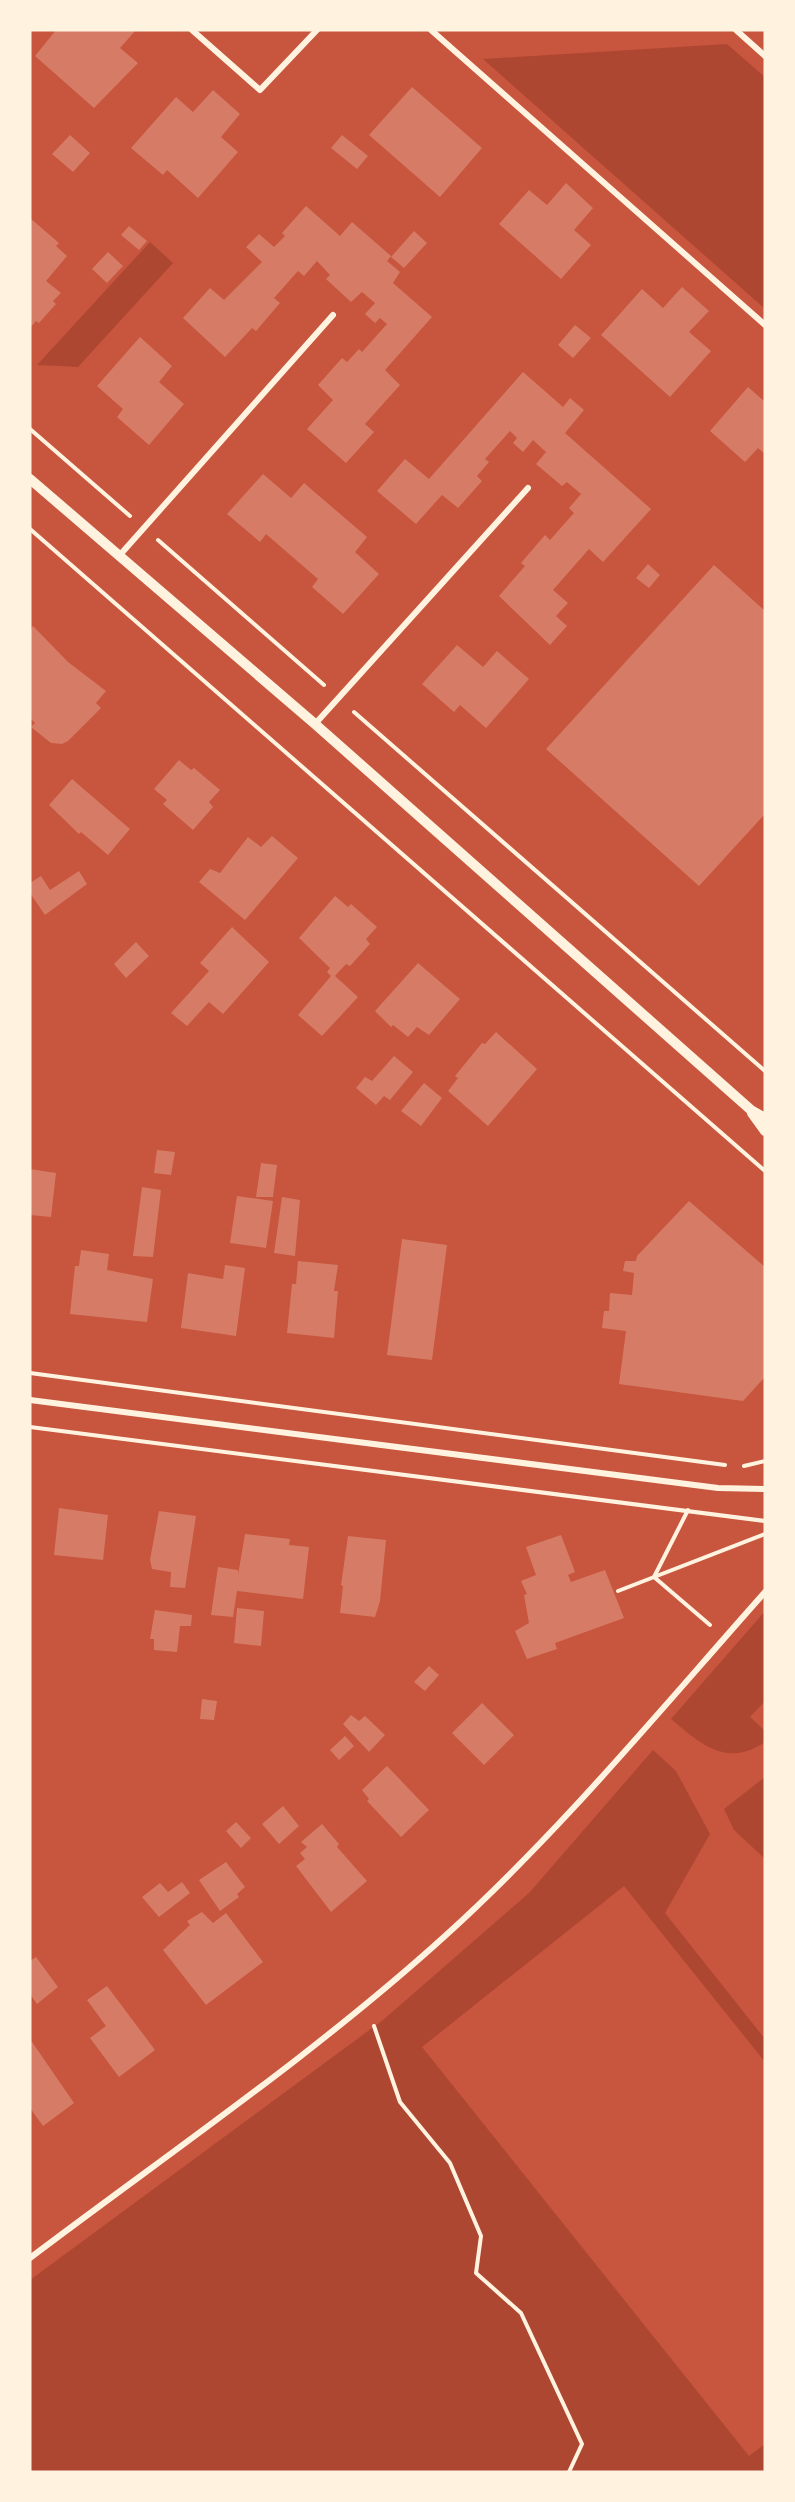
<svg xmlns="http://www.w3.org/2000/svg" width="795" height="2502" font-family="'Golos Text',sans-serif">
  <style>
    .green { fill: #ae4732 }
    .building { fill: #d67c66 }
    .lines { fill: none; stroke-linecap: round; stroke-linejoin: round }
    .path { stroke: #fff3e0; stroke-width: 4 }
    .minor { stroke: #fff3e0; stroke-width: 6 }
    .tertiary { stroke: #fff3e0; stroke-width: 10 }
  </style>
  <rect width="100%" height="100%" fill="#c8553d"/>
  <!-- green -->
  <g class="green">
    <path d="M727,44L765,77V309L483,59Z"/>
    <path d="M150,242L173,263L78,367L37,365Z"/>
    <path d="M765,1611V1701L750,1717L765,1731V1742C726,1768 701,1744 671,1719Z"/>
    <path d="M653,1750L676,1771L710,1834L665,1913L765,2039V2062L624,1886L422,2047L749,2456L765,2444V2472H30V2280L383,2020L530,1892Z"/>
    <path d="M765,1777V1859L734,1830L724,1809Z"/>
  </g>
  <!-- building -->
  <g class="building">
    <path d="M56,30H136L120,48L138,63L94,108L35,56Z"/>
    <path d="M412,87L482,148L440,197L369,135Z"/>
    <path d="M213,90L240,114L221,137L238,152L198,198L167,170L163,175L131,148L176,97L193,112Z"/>
    <path d="M70,135L90,153L73,172L52,154Z"/>
    <path d="M342,135L368,156L357,169L331,148Z"/>
    <path d="M566,183L593,208L574,230L591,245L561,279L499,224L529,190L547,205Z"/>
    <path d="M306,206L340,236L352,222L391,256L387,261L400,272L393,283L432,317L385,370L400,385L365,424L374,432L346,463L307,429L333,400L318,385L342,358L347,362L359,349L362,352L387,324L380,318L375,323L365,314L375,303L362,292L351,302L326,279L330,275L317,261L304,276L298,271L274,298L280,303L256,331L252,328L225,357L183,318L210,288L224,300L262,262L246,247L259,234L274,247L285,236L282,233Z"/>
    <path d="M30,218L59,243L56,246L67,256L46,281L61,293L53,301L56,304L39,323L36,321L30,328Z"/>
    <path d="M129,226L147,241L139,250L121,235Z"/>
    <path d="M414,231L427,243L404,268L391,257Z"/>
    <path d="M108,252L123,266L107,283L92,269Z"/>
    <path d="M682,287L709,311L689,332L711,351L670,397L601,335L642,289L663,308Z"/>
    <path d="M575,325L591,338L573,358L558,345Z"/>
    <path d="M140,337L172,366L159,382L184,404L149,445L117,417L123,409L97,386Z"/>
    <path d="M523,372L563,407L570,398L584,410L565,433L651,509L603,562L589,549L553,590L568,603L556,616L567,626L550,645L499,596L525,566L521,563L545,535L550,540L574,513L569,508L581,494L567,482L562,486L536,464L546,452L533,440L523,452L513,443L517,438L510,431L485,459L489,462L477,476L482,481L458,508L442,495L416,524L377,491L405,459L429,479Z"/>
    <path d="M748,387L765,402V454L758,448L745,462L710,431Z"/>
    <path d="M263,474L291,498L304,483L367,537L355,552L379,574L343,614L312,587L318,579L266,534L260,542L227,514Z"/>
    <path d="M648,564L660,575L649,588L636,578Z"/>
    <path d="M714,565L765,611V814L699,886L546,749Z"/>
    <path d="M33,626L68,662L106,691L96,703L101,708L68,741L62,744L51,743L31,727L35,723L30,718V629Z"/>
    <path d="M457,645L483,667L497,651L529,679L486,728L460,705L454,712L422,684Z"/>
    <path d="M179,760L191,770L194,768L220,790L209,802L213,807L193,830L163,804L167,800L154,789Z"/>
    <path d="M72,779L130,829L108,855L81,832L79,834L49,805Z"/>
    <path d="M272,836L298,858L245,920L199,882L210,869L220,873L248,837L261,847Z"/>
    <path d="M79,871L87,884L45,915L30,893V883L41,876L50,890Z"/>
    <path d="M335,896L348,907L351,904L377,927L366,939L370,944L350,966L346,964L335,976L358,997L322,1036L298,1015L331,976L327,972L330,968L299,938Z"/>
    <path d="M232,927L269,962L223,1014L209,1002L187,1026L171,1013L209,971L200,963Z"/>
    <path d="M136,942L149,956L126,978L114,964Z"/>
    <path d="M418,963L460,999L429,1035L417,1027L408,1037L393,1025L391,1027L375,1011Z"/>
    <path d="M496,1032L537,1069L488,1126L448,1091L458,1078L455,1076L482,1043L485,1044Z"/>
    <path d="M394,1056L413,1072L390,1100L384,1096L376,1105L356,1088L365,1077L372,1081Z"/>
    <path d="M424,1083L442,1098L421,1126L401,1111Z"/>
    <path d="M157,1150L175,1152L171,1175L154,1173Z"/>
    <path d="M261,1163L277,1165L273,1197H256Z"/>
    <path d="M30,1169L56,1173L51,1217L30,1215Z"/>
    <path d="M142,1187L161,1190L153,1257L133,1256Z"/>
    <path d="M237,1196L273,1201L266,1248L230,1243Z"/>
    <path d="M282,1197L300,1200L295,1256L274,1253Z"/>
    <path d="M689,1201L765,1267V1377L743,1401L619,1384L626,1331L602,1328L604,1311H609L610,1293L632,1295L634,1273L623,1271L625,1261H636L637,1256Z"/>
    <path d="M402,1239L447,1245L432,1360L387,1355Z"/>
    <path d="M81,1250L109,1254L107,1270L153,1279L147,1322L70,1314L75,1266H79Z"/>
    <path d="M298,1261L338,1265L334,1291H338L334,1338L287,1333L292,1284H296Z"/>
    <path d="M225,1265L245,1268L236,1336L181,1328L188,1273L223,1279Z"/>
    <path d="M59,1508L108,1515L103,1560L54,1555Z"/>
    <path d="M159,1511L196,1516L185,1588L170,1587L171,1572L152,1569L150,1560Z"/>
    <path d="M245,1534L290,1539L289,1545L309,1547L303,1599L237,1591L233,1617L211,1615L218,1567L238,1570V1575Z"/>
    <path d="M561,1535L575,1572L568,1575L571,1582L605,1570L624,1618L555,1643L557,1649L527,1659L515,1631L529,1623L524,1595L527,1594L521,1581L536,1575L526,1547Z"/>
    <path d="M348,1536L386,1540L380,1601L375,1617L340,1613L343,1586L341,1585Z"/>
    <path d="M237,1608L264,1611L261,1646L234,1643Z"/>
    <path d="M155,1610L192,1615L191,1626H180L177,1652L154,1650V1639H150Z"/>
    <path d="M429,1666L439,1675L425,1691L414,1682Z"/>
    <path d="M202,1699L217,1701L214,1720L200,1719Z"/>
    <path d="M482,1703L514,1735L484,1765L452,1733Z"/>
    <path d="M351,1715L359,1721L365,1716L385,1735L369,1752L343,1724Z"/>
    <path d="M345,1736L354,1746L339,1760L330,1750Z"/>
    <path d="M387,1766L429,1810L401,1837L367,1801L369,1799L362,1790Z"/>
    <path d="M283,1806L299,1826L279,1844L262,1824Z"/>
    <path d="M236,1822L251,1838L241,1848L226,1831Z"/>
    <path d="M322,1824L339,1844L337,1847L367,1881L331,1912L296,1866L305,1859L300,1853L307,1847L301,1842Z"/>
    <path d="M226,1862L245,1887L237,1894L239,1897L220,1911L199,1880Z"/>
    <path d="M182,1882L190,1893L159,1917L142,1897L160,1883L168,1892Z"/>
    <path d="M202,1912L213,1923L226,1913L263,1962L206,2005L163,1950L190,1925L187,1921Z"/>
    <path d="M36,1957L58,1987L37,2004L30,1994V1961Z"/>
    <path d="M107,1986L155,2050L119,2077L90,2038L106,2026L87,2000Z"/>
    <path d="M30,2039L74,2103L43,2126L30,2108Z"/>
  </g>
  <g class="lines">
    <!-- path -->
    <g class="path">
      <path d="M30,429L130,516"/>
      <path d="M30,529L765,1171"/>
      <path d="M158,540L324,685"/>
      <path d="M354,712L765,1071"/>
      <path d="M30,1373L725,1465"/>
      <path d="M30,1427L765,1521"/>
      <path d="M744,1466L765,1461"/>
      <path d="M688,1510L654,1577L710,1625"/>
      <path d="M618,1591L765,1534"/>
      <path d="M374,2026L400,2102L450,2163L481,2236L476,2273L521,2313L582,2444L569,2472"/>
    </g>
    <!-- minor -->
    <g class="minor">
      <path d="M192,30L260,90L317,30"/>
      <path d="M431,30L765,325"/>
      <path d="M736,30L765,56"/>
      <path d="M119,556L333,315"/>
      <path d="M315,724L528,488"/>
      <path d="M30,1400L718,1488L765,1489"/>
      <path d="M30,2258C169,2153 316,2053 445,1936C561,1831 661,1709 765,1592"/>
    </g>
    <!-- tertiary -->
    <g class="tertiary">
      <path d="M30,479L315,724L751,1110L765,1118"/>
      <path d="M752,1113L765,1131"/>
    </g>
  </g>
  <!-- border -->
  <rect width="795" height="2502" fill="none" stroke="#fff3e0" stroke-width="63"/>
</svg>
